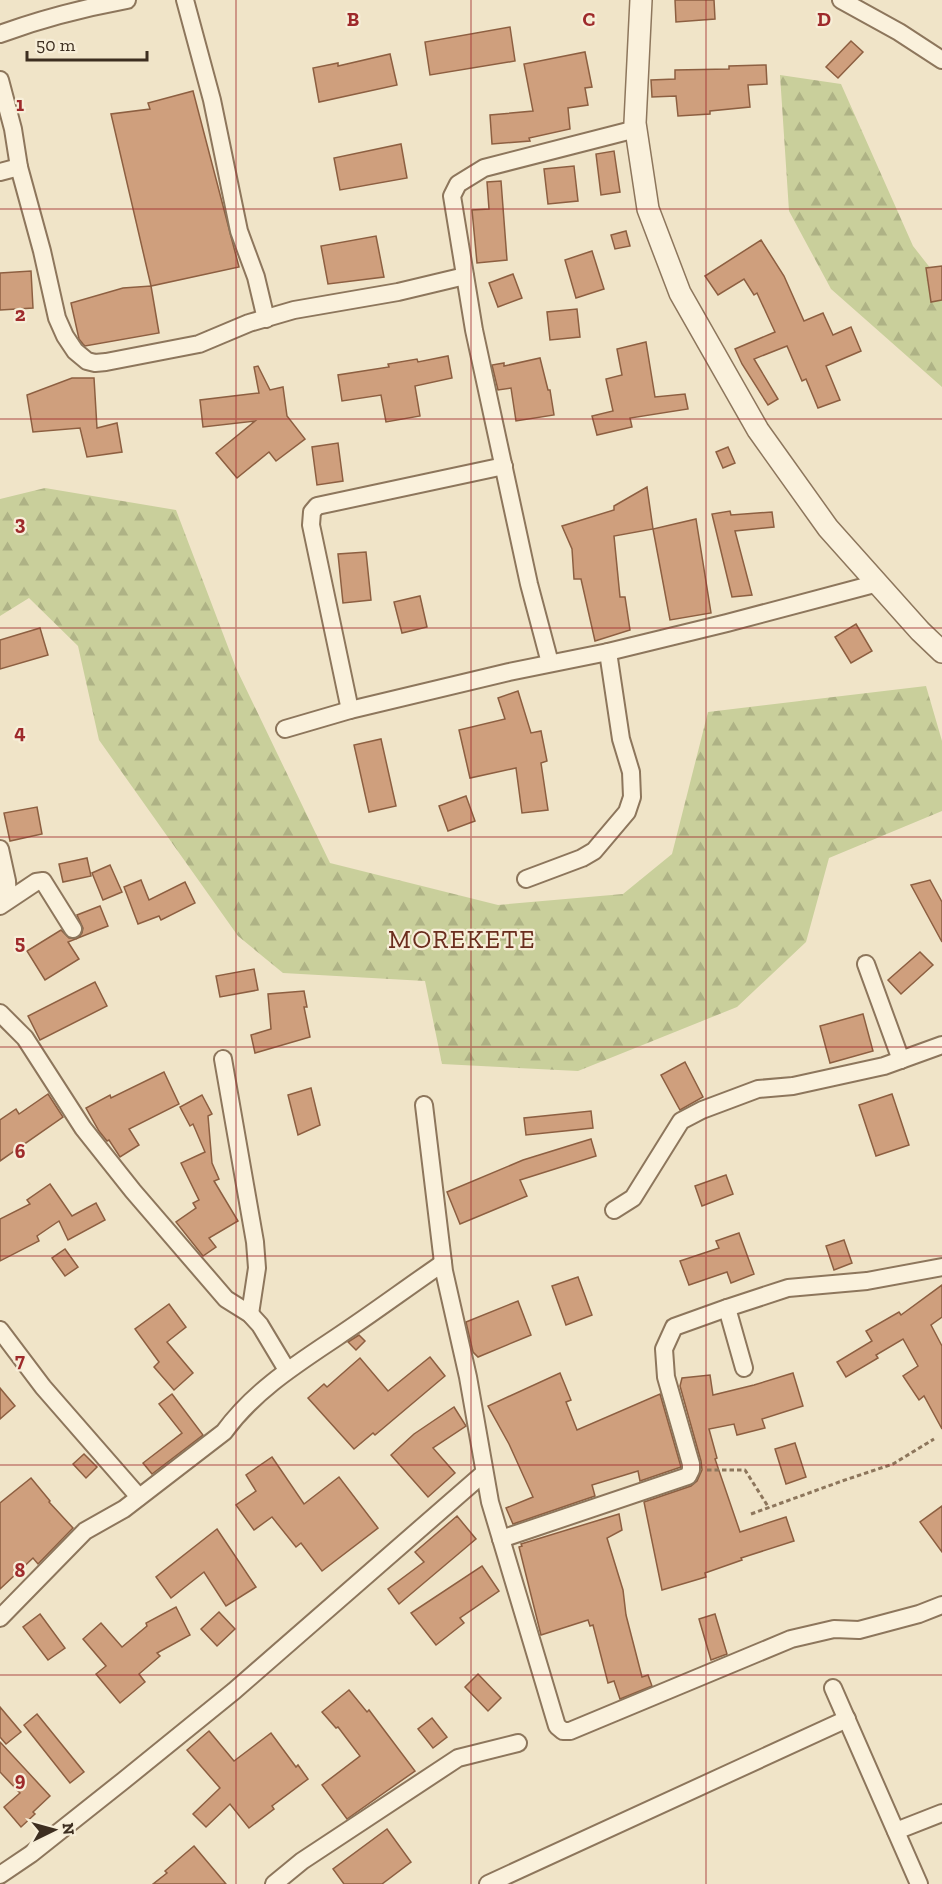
<svg xmlns="http://www.w3.org/2000/svg" width="942" height="1884" font-family="'Zilla Slab',serif">
  <style>
    .forest { fill: url(#forest-firs) }
    .building { fill: #cf9f7d; stroke: #8d5f41; stroke-width: 1.5 }
    .lines { fill: none; stroke-linecap: round; stroke-linejoin: round }
    .minor-casing { stroke: #8d765c; stroke-width: 20 }
    .tertiary-casing { stroke: #8d765c; stroke-width: 24 }
    .path { stroke: #8d765c; stroke-width: 3; stroke-dasharray: 4.5 3; stroke-linecap: butt }
    .minor { stroke: #faf1dc; stroke-width: 16 }
    .tertiary { stroke: #faf1dc; stroke-width: 21 }
    .grid { fill: none; stroke: #9e2a2b; stroke-width: 1.5; stroke-opacity: 0.55 }
    .labels { text-anchor: middle; dominant-baseline: central; stroke-width: 4.5; stroke-linejoin: round; paint-order: stroke }
    .quarter-label { font-size: 26px; letter-spacing: 1.5px; fill: #6b2e1e; stroke: #f7eed8 }
    .grid-label { font-size: 20px; text-anchor: middle; font-weight: bold; fill: #9e2a2b; stroke: #f7eed8; stroke-width: 4.5; stroke-linejoin: round; paint-order: stroke }
  </style>
  <defs>
    <pattern id="forest-firs" width="22" height="20" patternUnits="userSpaceOnUse" patternTransform="scale(1.5)"><rect width="22" height="20" fill="#c9cf9b"/><path d="M5 1l3.5 6h-7zM16 11l3.5 6h-7z" fill="#aeb285"/></pattern>
  </defs>
  <rect width="100%" height="100%" fill="#f0e4c8"/>
  <!-- forest -->
  <g class="forest">
    <path d="M780,75L841,84L913,246L942,283V387L831,289L789,211Z"/>
    <path d="M45,488L176,510L236,668L330,863L498,905L623,894L672,854L708,712L926,686L942,741V811L829,858L806,942L737,1007L578,1071L442,1064L425,981L283,973L238,936L99,740L78,646L29,598L0,616V499Z"/>
  </g>
  <!-- building -->
  <g class="building">
    <path d="M675,0H714L715,19L676,22Z"/>
    <path d="M510,27L515,61L430,75L425,42Z"/>
    <path d="M851,41L863,52L838,78L826,67Z"/>
    <path d="M585,52L592,87L585,88L588,105L568,108L570,129L529,138L530,141L492,144L490,115L533,111L524,64Z"/>
    <path d="M390,54L397,85L319,102L313,68L338,63V66Z"/>
    <path d="M766,65L767,84L748,85L750,107L710,111V114L678,116L676,96L652,97L651,80L675,79V70L729,69V66Z"/>
    <path d="M193,91L239,267L151,286L111,114L150,109L148,103Z"/>
    <path d="M401,144L407,178L340,190L334,158Z"/>
    <path d="M614,151L620,192L601,195L596,154Z"/>
    <path d="M574,166L578,201L548,204L544,169Z"/>
    <path d="M501,181L507,260L477,263L472,210L489,209L487,182Z"/>
    <path d="M626,231L630,246L615,249L611,235Z"/>
    <path d="M376,236L384,277L328,284L321,246Z"/>
    <path d="M761,240L784,276L804,321L823,313L833,335L851,327L861,351L826,366L840,400L818,408L806,379L802,381L787,346L754,359L778,399L768,405L742,364L735,349L775,332L757,293L754,295L744,279L718,295L705,276Z"/>
    <path d="M592,251L604,289L576,298L565,260Z"/>
    <path d="M942,266V300L931,302L926,268Z"/>
    <path d="M31,271L33,308L0,310V273Z"/>
    <path d="M513,274L522,298L498,307L489,283Z"/>
    <path d="M151,286L159,333L85,346L83,344L79,339L71,303L123,288Z"/>
    <path d="M577,309L580,337L550,340L547,312Z"/>
    <path d="M646,342L655,397L685,394L688,409L630,418L632,427L597,435L592,416L613,411L606,379L622,375L617,349Z"/>
    <path d="M448,356L452,378L415,386L420,416L386,422L381,395L342,401L338,375L389,367L388,364L417,359L418,362Z"/>
    <path d="M540,358L548,390H550L554,415L516,421L511,388L498,390L492,365L504,363V366Z"/>
    <path d="M258,366L270,390L283,387L287,416L305,439L276,461L269,452L237,478L216,453L255,421L203,427L200,400L259,393L254,367Z"/>
    <path d="M72,378H94L97,428L117,423L122,452L87,457L80,428L33,432L27,395Z"/>
    <path d="M338,443L343,481L317,485L312,447Z"/>
    <path d="M728,447L735,463L723,468L716,452Z"/>
    <path d="M647,487L653,529L614,536L620,597H625L630,630L595,641L581,579H574L572,549L562,526L614,510V506Z"/>
    <path d="M730,511L731,515L772,512L774,527L735,531L752,595L732,597L712,514Z"/>
    <path d="M696,519L711,613L670,620L653,529Z"/>
    <path d="M366,552L371,600L343,603L338,554Z"/>
    <path d="M420,596L427,627L402,633L394,602Z"/>
    <path d="M856,624L872,651L851,663L835,637Z"/>
    <path d="M40,628L48,655L0,669V640Z"/>
    <path d="M518,691L531,733L541,731L547,761L541,763L548,810L522,813L516,768L470,778L459,730L505,719L498,698Z"/>
    <path d="M381,739L396,806L369,812L354,745Z"/>
    <path d="M466,796L475,821L448,831L439,806Z"/>
    <path d="M37,807L42,834L10,841L4,813Z"/>
    <path d="M87,858L91,876L63,882L59,864Z"/>
    <path d="M110,865L122,892L103,900L92,873Z"/>
    <path d="M141,880L149,900L185,882L195,903L161,920L159,916L138,924L124,887Z"/>
    <path d="M930,880L942,902V942L911,885Z"/>
    <path d="M100,906L108,926L78,938L82,933L83,928L77,915Z"/>
    <path d="M61,930L69,938H78L68,942L79,959L45,980L27,951Z"/>
    <path d="M920,952L933,965L901,994L888,980Z"/>
    <path d="M254,969L258,990L220,997L216,976Z"/>
    <path d="M95,982L107,1006L40,1040L28,1016Z"/>
    <path d="M304,991L307,1007H304L310,1037L255,1053L251,1035L271,1029L268,994Z"/>
    <path d="M863,1014L873,1051L830,1063L820,1026Z"/>
    <path d="M685,1062L703,1097L680,1110L661,1075Z"/>
    <path d="M164,1072L179,1104L129,1129L139,1145L120,1157L109,1140L107,1141L99,1131L86,1108L110,1095L111,1098Z"/>
    <path d="M311,1088L320,1125L298,1135L288,1095Z"/>
    <path d="M48,1094L63,1117L0,1161V1120L16,1109L19,1114Z"/>
    <path d="M892,1094L909,1145L876,1156L859,1105Z"/>
    <path d="M202,1095L212,1114L208,1116L212,1163L219,1179L214,1181L238,1221L209,1238L216,1247L203,1256L176,1222L196,1208L193,1203L199,1200L181,1163L205,1152L193,1124L190,1126L180,1107Z"/>
    <path d="M591,1111L593,1128L526,1135L524,1118Z"/>
    <path d="M591,1139L596,1156L520,1180L527,1196L460,1224L447,1192L523,1160Z"/>
    <path d="M726,1175L733,1194L702,1206L695,1186Z"/>
    <path d="M50,1184L72,1216L96,1203L105,1220L68,1240L59,1221L37,1236L39,1241L0,1261V1219L30,1204L27,1200Z"/>
    <path d="M739,1233L754,1274L731,1283L727,1272L689,1285L680,1261L719,1248L716,1241Z"/>
    <path d="M844,1240L852,1263L834,1270L826,1246Z"/>
    <path d="M65,1249L78,1267L65,1276L52,1258Z"/>
    <path d="M578,1277L592,1315L566,1325L552,1286Z"/>
    <path d="M942,1285V1317L931,1325L942,1346V1429L924,1396L919,1400L903,1376L918,1366L903,1339L876,1355L878,1358L846,1377L837,1362L872,1341L866,1331L899,1312L901,1315Z"/>
    <path d="M518,1301L531,1335L478,1357L473,1352L466,1322Z"/>
    <path d="M169,1304L186,1327L167,1342L193,1373L174,1390L154,1367L159,1362L135,1329Z"/>
    <path d="M359,1335L365,1341L356,1350L348,1342Z"/>
    <path d="M430,1357L445,1376L375,1435L373,1433L354,1449L308,1398L324,1384L327,1387L360,1358L388,1391Z"/>
    <path d="M560,1373L571,1400L566,1402L577,1430L660,1394L681,1467L640,1481L638,1471L592,1485L595,1496L513,1524L506,1508L533,1497L509,1444L488,1406Z"/>
    <path d="M793,1373L803,1406L762,1419L765,1428L737,1435L734,1424L709,1429L717,1458L715,1459L740,1532L786,1517L794,1541L741,1558L742,1560L705,1573L706,1577L662,1590L644,1502L691,1486L697,1481L702,1470L701,1461L680,1386L682,1378L710,1375L713,1395L754,1385Z"/>
    <path d="M0,1388L15,1406L0,1419Z"/>
    <path d="M172,1394L203,1435L152,1474L143,1463L182,1433L159,1404Z"/>
    <path d="M454,1407L466,1426L433,1448L455,1473L428,1497L391,1455L414,1434Z"/>
    <path d="M795,1443L806,1477L786,1484L775,1449Z"/>
    <path d="M84,1454L97,1467L86,1478L73,1464Z"/>
    <path d="M272,1457L304,1504L339,1477L378,1528L322,1571L301,1543L296,1547L272,1517L254,1530L236,1505L256,1491L246,1475Z"/>
    <path d="M31,1478L50,1501L49,1502L73,1528L38,1564L33,1558L0,1589V1503Z"/>
    <path d="M942,1506V1552L920,1522Z"/>
    <path d="M619,1514L622,1530L607,1538L623,1590L626,1615L642,1677L648,1675L652,1686L620,1699L614,1681L608,1683L593,1625L590,1626L588,1620L541,1635L519,1547L522,1546L521,1544Z"/>
    <path d="M457,1516L476,1539L399,1604L388,1589L424,1562L415,1552Z"/>
    <path d="M217,1529L256,1587L226,1606L204,1572L171,1598L156,1577Z"/>
    <path d="M482,1566L499,1591L460,1618L464,1623L436,1645L411,1613Z"/>
    <path d="M176,1607L190,1635L157,1653L160,1656L139,1674L145,1682L120,1703L96,1674L106,1666L83,1639L101,1623L122,1647L147,1626L146,1623Z"/>
    <path d="M219,1612L235,1629L217,1646L201,1629Z"/>
    <path d="M40,1614L65,1648L48,1660L23,1627Z"/>
    <path d="M715,1614L727,1654L711,1660L699,1619Z"/>
    <path d="M478,1674L501,1698L488,1711L465,1687Z"/>
    <path d="M349,1690L367,1712L369,1710L415,1771L347,1819L322,1785L360,1756L338,1727L336,1728L322,1712Z"/>
    <path d="M0,1707L21,1732L6,1744L0,1737Z"/>
    <path d="M37,1714L84,1772L70,1783L24,1725Z"/>
    <path d="M432,1718L447,1737L433,1748L418,1729Z"/>
    <path d="M209,1731L234,1761L271,1733L296,1767L298,1765L308,1779L272,1806L274,1809L249,1828L230,1804L206,1827L193,1814L220,1788L187,1750Z"/>
    <path d="M0,1742L50,1796L33,1812L35,1814L21,1827L4,1807L20,1793L0,1772Z"/>
    <path d="M387,1829L411,1862L382,1884H344L333,1869Z"/>
    <path d="M194,1846L226,1884H153L167,1873L165,1871Z"/>
  </g>
  <g class="lines">
    <!-- minor casing -->
    <g class="minor-casing">
      <g id="minor">
        <path d="M185,0L212,100L239,231L256,277L266,319"/>
        <path d="M841,0L899,32L942,60"/>
        <path d="M0,34C41,19 84,8 127,0"/>
        <path d="M0,80L13,129L19,167L42,251L57,318L65,336L75,351L87,361L95,363L106,362L199,344L249,323L294,310L398,292L465,276"/>
        <path d="M0,172L19,167"/>
        <path d="M550,663L529,584L474,330L452,196L458,184L484,168L636,129"/>
        <path d="M350,710L311,525L312,512L317,506L504,466"/>
        <path d="M285,729L350,710L509,672L608,652L727,623L878,583"/>
        <path d="M0,849L7,881L8,900"/>
        <path d="M526,879L582,858L594,851L627,812L632,797L631,772L621,739L608,652"/>
        <path d="M0,906L36,882L43,881L73,929"/>
        <path d="M866,964L901,1060"/>
        <path d="M0,1013L25,1038L83,1128L133,1191L226,1299L250,1314L260,1325L287,1370"/>
        <path d="M223,1059L255,1242L257,1268L250,1314"/>
        <path d="M424,1105L444,1271L468,1377L490,1502L557,1726L563,1731H570L791,1639L834,1629L859,1630L919,1614L942,1605"/>
        <path d="M614,1210L633,1198L681,1121L702,1110L758,1089L793,1086L884,1066L942,1045"/>
        <path d="M0,1330L43,1387L139,1497"/>
        <path d="M744,1368L727,1308L788,1288L867,1281L942,1267"/>
        <path d="M501,1539L688,1476L691,1470V1464L666,1377L664,1349L674,1327L727,1308"/>
        <path d="M0,1618L85,1531L124,1509L224,1432C254,1391 295,1365 337,1337C373,1313 408,1287 443,1263"/>
        <path d="M833,1688L919,1884"/>
        <path d="M896,1831L942,1813"/>
        <path d="M0,1875L31,1854L123,1781L234,1691L484,1473"/>
        <path d="M274,1884L302,1861L458,1758L518,1743"/>
        <path d="M488,1884L847,1719"/>
      </g>
    </g>
    <!-- tertiary casing -->
    <g class="tertiary-casing">
      <path id="tertiary" d="M641,0L635,123L648,209L680,293L758,430L828,528L920,631L942,652"/>
    </g>
    <!-- path -->
    <g class="path">
      <path d="M707,1470H745L769,1508"/>
      <path d="M751,1514L842,1481L893,1464L934,1439"/>
    </g>
    <!-- minor -->
    <use href="#minor" class="minor"/>
    <!-- tertiary -->
    <use href="#tertiary" class="tertiary"/>
  </g>
  <!-- grid -->
  <path class="grid" d="M236,0V1884M471,0V1884M706,0V1884M0,209H942M0,419H942M0,628H942M0,837H942M0,1047H942M0,1256H942M0,1465H942M0,1675H942"/>
  <g class="labels">
    <!-- quarter labels -->
    <g class="quarter-label">
      <text x="462" y="939">MOREKETE</text>
    </g>
  </g>
  <g class="grid-label">
    <text x="353" y="26">B</text>
    <text x="589" y="26">C</text>
    <text x="824" y="26">D</text>
    <text x="20" y="111">1</text>
    <text x="20" y="321">2</text>
    <text x="20" y="530">3</text>
    <text x="20" y="739">4</text>
    <text x="20" y="949">5</text>
    <text x="20" y="1158">6</text>
    <text x="20" y="1367">7</text>
    <text x="20" y="1577">8</text>
    <text x="20" y="1786">9</text>
  </g>
  <!-- north arrow -->
  <g transform="translate(54 1830) rotate(85)" stroke="#f7eed8" stroke-width="4.5" paint-order="stroke">
  <path d="M0-4.5L10 22L0 15L-10 22Z" fill="#3d2e20"/>
  <text y="-9" font-size="16" font-weight="bold" text-anchor="middle" fill="#3d2e20">N</text>
  </g>
  <!-- scale -->
  <path d="M27 51v9h120v-9" fill="none" stroke="#3d2e20" stroke-width="3"/>
  <text x="36" y="51" font-size="18" fill="#3d2e20" stroke="#f7eed8" stroke-width="4.5" paint-order="stroke">50 m</text>
</svg>
